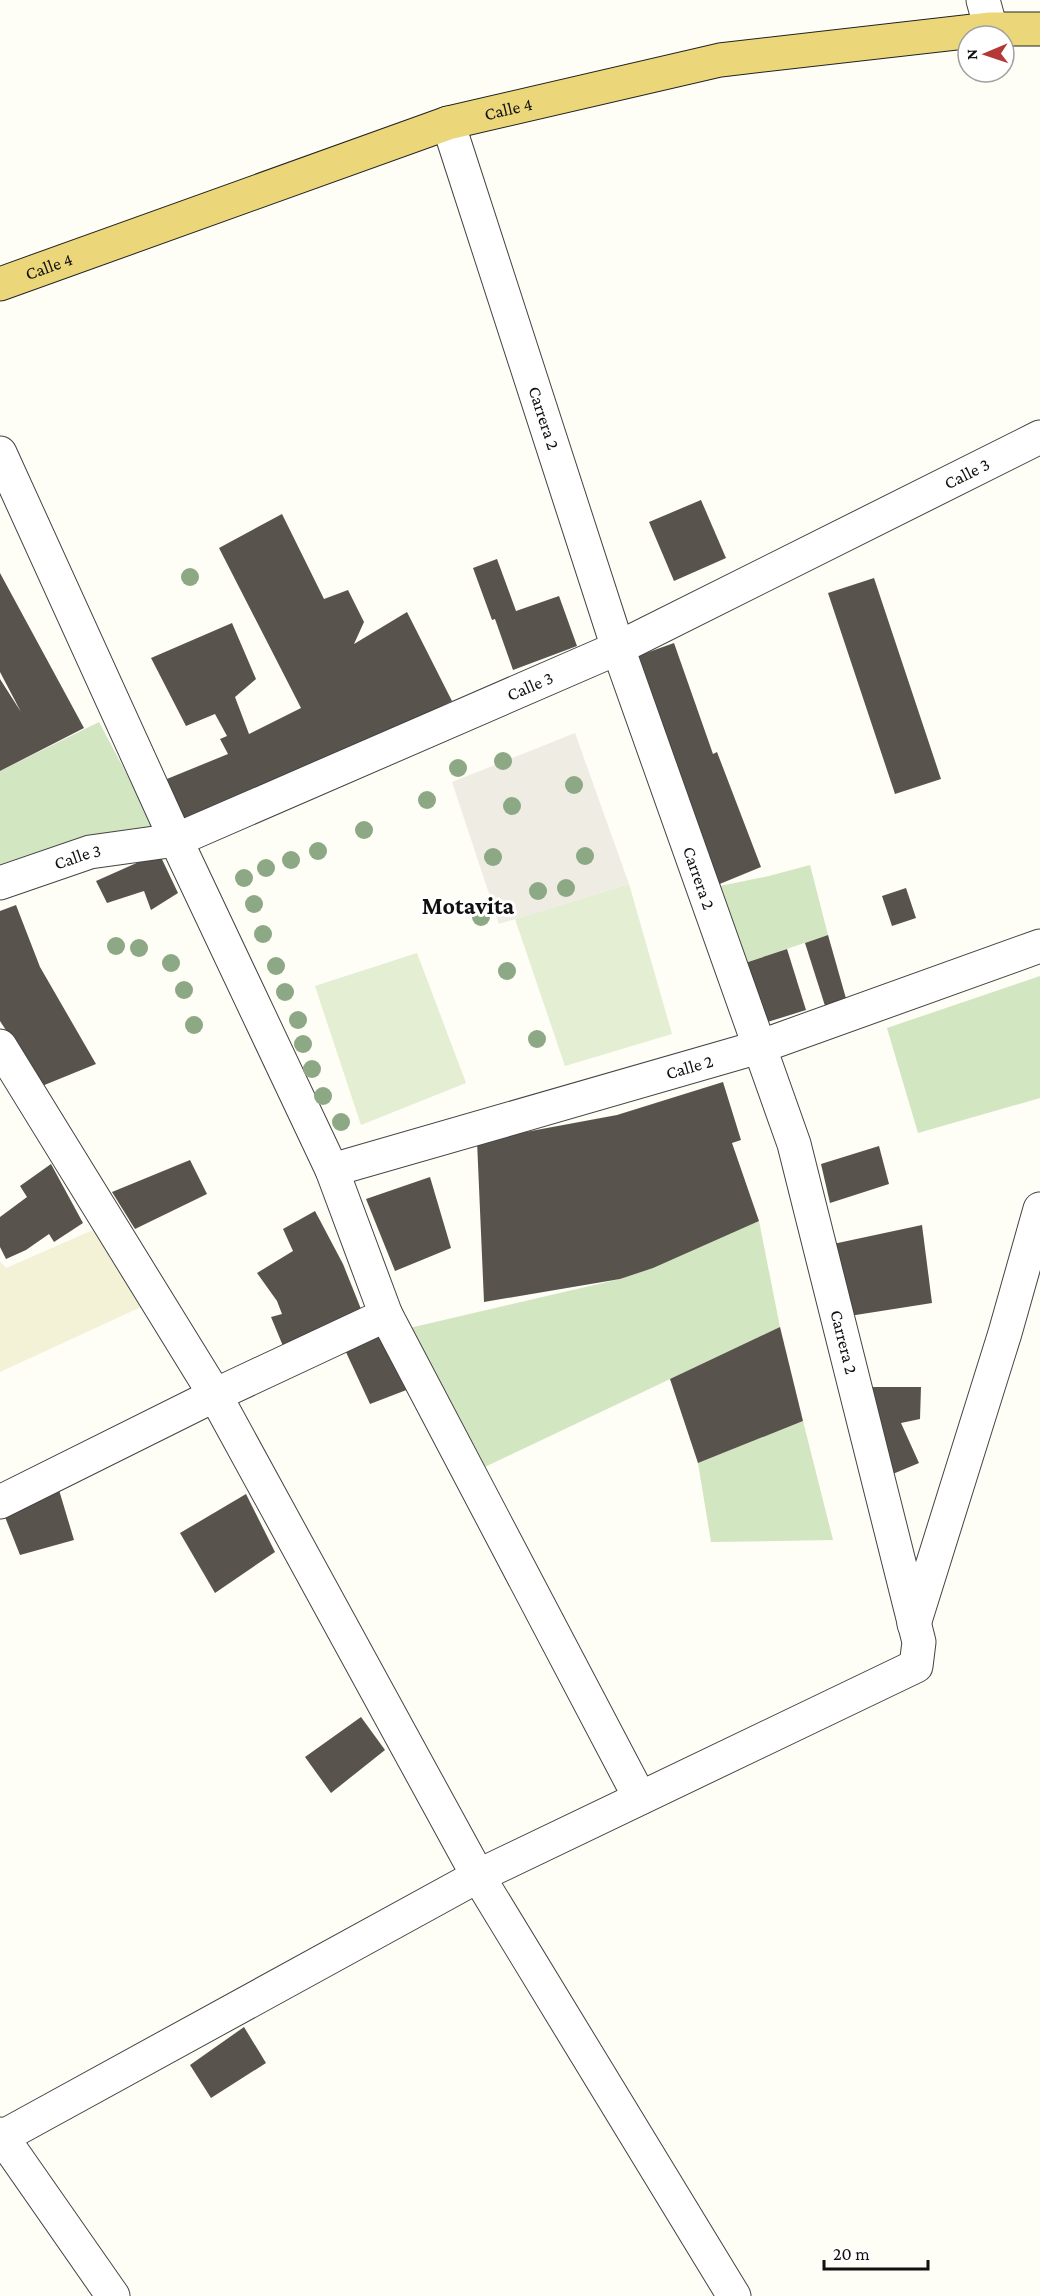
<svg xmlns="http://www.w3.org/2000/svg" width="1040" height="2296" font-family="'Crimson Pro',serif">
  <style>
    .farmland { fill: #f3f2d7 }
    .green { fill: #d2e6c1 }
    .pitch { fill: #e3eed2 }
    .plaza { fill: #efede3 }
    .building { fill: #59534e }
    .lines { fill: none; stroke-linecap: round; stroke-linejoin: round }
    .minor-casing { stroke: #444; stroke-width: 35 }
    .major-casing { stroke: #222; stroke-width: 35 }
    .minor { stroke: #fff; stroke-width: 33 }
    .major { stroke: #ebd779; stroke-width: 33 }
    .tree { fill: #8ca884 }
    .labels { text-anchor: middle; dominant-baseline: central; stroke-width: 6; stroke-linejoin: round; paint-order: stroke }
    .street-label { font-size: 18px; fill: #111; stroke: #fff }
    .district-label { font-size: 24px; font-weight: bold; fill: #111; stroke: #fff }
  </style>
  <rect width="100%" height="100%" fill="#fefdf6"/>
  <!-- farmland -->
  <path class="farmland" d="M93,1230L141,1307L0,1372V1261L6,1268Z"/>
  <!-- green -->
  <g class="green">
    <path d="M99,722L158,833L0,869V771Z"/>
    <path d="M810,865L828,935L736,966L710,888L769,876Z"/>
    <path d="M1040,976V1098L918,1133L887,1028Z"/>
    <path d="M759,1221L780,1327L472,1473L401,1330L620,1279Z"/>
    <path d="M803,1421L833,1540L711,1542L698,1463Z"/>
  </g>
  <!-- pitch -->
  <g class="pitch">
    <path d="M629,884L672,1034L565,1066L515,919Z"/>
    <path d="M417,953L466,1083L361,1125L315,986Z"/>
  </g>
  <!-- plaza -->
  <path class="plaza" d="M575,733L629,884L499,924L452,782Z"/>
  <!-- building -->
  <g class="building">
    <path d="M701,500L726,558L674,581L649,522Z"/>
    <path d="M282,514L324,599L348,590L364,622L354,644L407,612L452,701L401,726L178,822L162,781L228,754L220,739L227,736L215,714L186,726L151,658L232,623L256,679L235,697L249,734L301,708L219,548Z"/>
    <path d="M497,559L516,611L559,596L577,646L513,670L495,619L492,620L473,568Z"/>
    <path d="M0,573L84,728L0,771V679L21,712L0,672Z"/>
    <path d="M874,578L941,779L895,794L828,593Z"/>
    <path d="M674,643L713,754L717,752L761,867L710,888L632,658Z"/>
    <path d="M159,853L178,893L151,910L144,891L107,903L96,881Z"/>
    <path d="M906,888L916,918L892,926L882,896Z"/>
    <path d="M16,905L40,967L96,1064L42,1086L0,1021V911Z"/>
    <path d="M828,935L847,1002L826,1009L805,943Z"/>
    <path d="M787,949L806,1010L755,1026L736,966Z"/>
    <path d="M723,1082L741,1140L732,1143L759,1221L653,1268L620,1279L484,1302L477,1141L617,1115Z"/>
    <path d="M879,1146L889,1184L830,1203L821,1164Z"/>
    <path d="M190,1160L207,1194L135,1229L112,1192Z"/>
    <path d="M51,1164L83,1223L54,1242L49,1234L26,1250L6,1259L0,1247V1217L27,1197L20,1186Z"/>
    <path d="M430,1177L451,1248L395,1271L366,1199Z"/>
    <path d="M315,1211L343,1264L361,1309L283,1346L271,1317L282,1314L277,1301L257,1273L293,1251L283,1229Z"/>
    <path d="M922,1225L932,1303L843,1317L833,1244Z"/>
    <path d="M780,1327L803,1421L698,1463L670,1379Z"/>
    <path d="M384,1333L409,1389L370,1404L345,1350Z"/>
    <path d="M863,1387H921L920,1419L901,1423L919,1463L888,1476Z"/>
    <path d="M59,1490L74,1540L20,1555L5,1517Z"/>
    <path d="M246,1494L275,1552L215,1593L180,1533Z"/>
    <path d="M361,1717L385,1750L331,1793L305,1757Z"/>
    <path d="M244,2027L266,2063L211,2098L190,2065Z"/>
  </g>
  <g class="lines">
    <!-- minor casing -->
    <g class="minor-casing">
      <g id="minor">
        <path d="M983,0L991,29"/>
        <path d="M0,453L176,840L332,1170L386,1315L640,1798"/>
        <path id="s1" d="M0,883L90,852L176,840L618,648L1040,437"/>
        <path d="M0,1046L215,1395L478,1876L734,2296"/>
        <path id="s2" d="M332,1170L759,1047L1040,946"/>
        <path d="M0,1502L215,1395L386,1315"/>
        <path d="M914,1624L1005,1333L1040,1209"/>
        <path d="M0,2134L113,2296"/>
        <path d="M2,2137L478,1876L916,1666L919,1642L794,1144L618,648L448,123"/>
      </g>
    </g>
    <!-- major casing -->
    <g class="major-casing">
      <g id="major">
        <path id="s3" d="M0,284L448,123L720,60L991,29H1040"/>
      </g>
    </g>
    <!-- minor -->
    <use href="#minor" class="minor"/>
    <!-- major -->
    <use href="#major" class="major"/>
  </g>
  <!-- trees -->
  <g class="tree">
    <circle cx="190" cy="577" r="9"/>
    <circle cx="503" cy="761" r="9"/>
    <circle cx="458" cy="768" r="9"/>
    <circle cx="574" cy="785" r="9"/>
    <circle cx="427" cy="800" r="9"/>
    <circle cx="512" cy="806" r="9"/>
    <circle cx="364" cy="830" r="9"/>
    <circle cx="318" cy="851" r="9"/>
    <circle cx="585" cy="856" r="9"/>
    <circle cx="493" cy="857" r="9"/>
    <circle cx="291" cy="860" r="9"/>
    <circle cx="266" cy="868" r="9"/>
    <circle cx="244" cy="878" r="9"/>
    <circle cx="566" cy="888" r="9"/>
    <circle cx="538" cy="891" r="9"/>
    <circle cx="254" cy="904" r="9"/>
    <circle cx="481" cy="917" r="9"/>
    <circle cx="263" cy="934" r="9"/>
    <circle cx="116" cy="946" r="9"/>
    <circle cx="139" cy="948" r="9"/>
    <circle cx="171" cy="963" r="9"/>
    <circle cx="276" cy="966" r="9"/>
    <circle cx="507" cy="971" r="9"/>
    <circle cx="184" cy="990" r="9"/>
    <circle cx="285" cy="992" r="9"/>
    <circle cx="298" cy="1020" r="9"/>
    <circle cx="194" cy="1025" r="9"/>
    <circle cx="537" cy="1039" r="9"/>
    <circle cx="303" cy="1044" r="9"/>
    <circle cx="312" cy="1069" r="9"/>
    <circle cx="323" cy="1096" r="9"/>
    <circle cx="341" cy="1122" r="9"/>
  </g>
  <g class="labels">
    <!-- street labels -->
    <g class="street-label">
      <text stroke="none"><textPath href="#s3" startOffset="538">Calle 4</textPath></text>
      <text stroke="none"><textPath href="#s3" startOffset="52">Calle 4</textPath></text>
      <text transform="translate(544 418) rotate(72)">Carrera 2</text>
      <text stroke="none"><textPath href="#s1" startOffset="1054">Calle 3</textPath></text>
      <text stroke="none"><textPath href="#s1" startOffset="568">Calle 3</textPath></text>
      <text stroke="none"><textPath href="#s1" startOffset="82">Calle 3</textPath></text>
      <text transform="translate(699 878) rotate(71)">Carrera 2</text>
      <text stroke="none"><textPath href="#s2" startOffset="372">Calle 2</textPath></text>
      <text transform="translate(844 1342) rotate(76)">Carrera 2</text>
    </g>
    <!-- district labels -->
    <g class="district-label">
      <text x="468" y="905">Motavita</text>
    </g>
  </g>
  <!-- north arrow -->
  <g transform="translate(986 54) rotate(268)"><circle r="28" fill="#ffffff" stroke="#a0a0a0" stroke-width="1.5"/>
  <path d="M0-4.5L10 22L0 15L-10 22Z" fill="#b43936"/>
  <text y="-9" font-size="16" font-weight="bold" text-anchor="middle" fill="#111111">N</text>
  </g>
  <!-- scale -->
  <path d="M824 2260v9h104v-9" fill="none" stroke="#111111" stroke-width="3"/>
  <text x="833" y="2260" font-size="18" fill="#111111" stroke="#ffffff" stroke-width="4.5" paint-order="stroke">20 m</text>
</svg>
